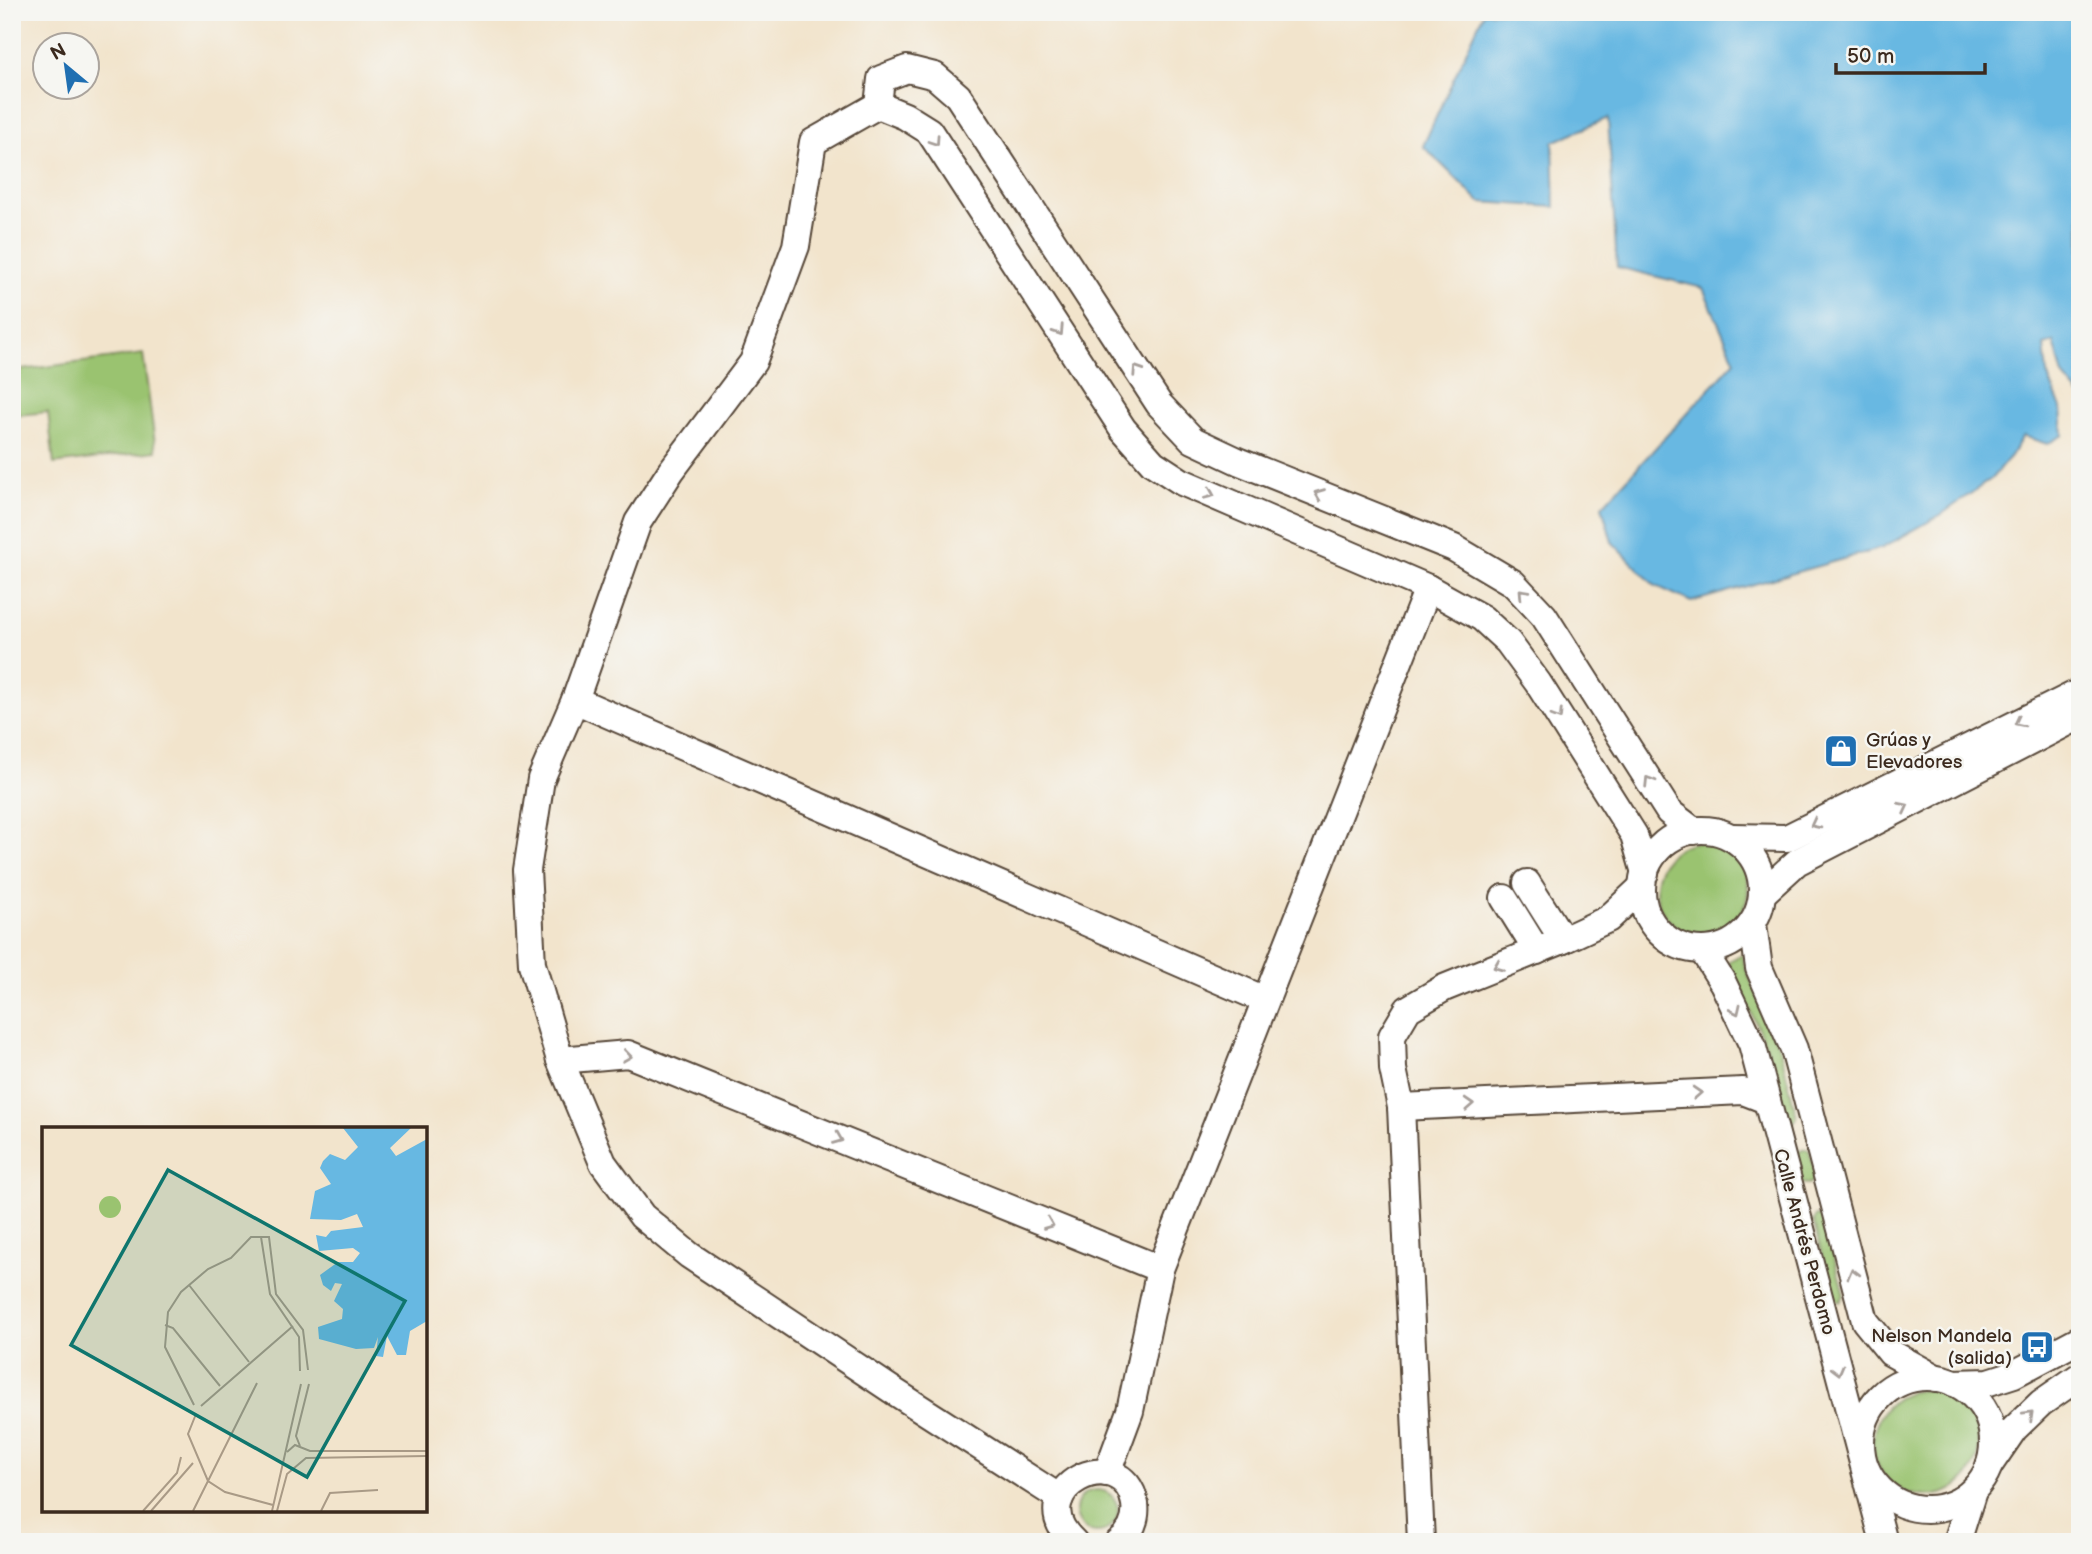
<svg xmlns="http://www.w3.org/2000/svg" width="2092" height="1554" font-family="'Balsamiq Sans',sans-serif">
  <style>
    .green { fill: #9ac370; stroke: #6a7647; stroke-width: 2 }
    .water { fill: #67b8e2; stroke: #517180; stroke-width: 2 }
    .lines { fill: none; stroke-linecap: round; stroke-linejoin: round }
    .minor-casing { stroke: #564638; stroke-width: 30 }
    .minor { stroke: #fff; stroke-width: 26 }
    .oneway { stroke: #a79f9a }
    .labels { text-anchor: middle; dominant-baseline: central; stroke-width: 5; stroke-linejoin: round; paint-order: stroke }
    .poi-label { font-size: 19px; fill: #3b2a1e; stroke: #f6f6f2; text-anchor: start }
    .street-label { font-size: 19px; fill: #3b2a1e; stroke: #f6f6f2 }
    .inset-road { fill: none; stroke: #a99a86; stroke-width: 2 }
    .view { fill: #0f766e; fill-opacity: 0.15; stroke: #0f766e; stroke-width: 3.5 }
    .inset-edge { fill: none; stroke: #3b2a1e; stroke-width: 3.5 }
  </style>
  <rect width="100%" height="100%" fill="#f6f6f2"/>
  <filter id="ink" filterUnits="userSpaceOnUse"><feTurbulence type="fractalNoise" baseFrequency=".0143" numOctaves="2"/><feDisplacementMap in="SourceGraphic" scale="14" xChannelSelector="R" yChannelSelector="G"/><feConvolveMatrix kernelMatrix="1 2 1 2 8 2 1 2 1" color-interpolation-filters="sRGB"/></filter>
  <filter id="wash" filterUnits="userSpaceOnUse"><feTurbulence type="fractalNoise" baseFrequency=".00686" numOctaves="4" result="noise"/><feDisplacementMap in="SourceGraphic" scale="28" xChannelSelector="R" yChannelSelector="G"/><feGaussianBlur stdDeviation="1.57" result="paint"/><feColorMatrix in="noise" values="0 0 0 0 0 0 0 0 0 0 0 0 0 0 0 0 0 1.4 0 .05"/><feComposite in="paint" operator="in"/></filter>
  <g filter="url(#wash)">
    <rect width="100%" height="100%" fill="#f2e4cc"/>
    <!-- green -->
    <g class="green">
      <path d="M143,354L156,451L54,464L48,412L18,415L13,371Z"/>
      <circle cx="1702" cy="888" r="46"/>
      <path d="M1742,954L1745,967L1780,1049L1797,1117L1794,1122L1786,1119L1766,1046L1728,962Z"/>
      <path d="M1805,1149L1809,1150L1817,1179L1808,1184L1799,1183L1791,1155Z"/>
      <path d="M1816,1216H1822L1824,1219L1844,1295L1840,1302L1833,1298L1813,1221Z"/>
      <circle cx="1926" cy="1443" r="53"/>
      <circle cx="1097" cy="1511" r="21"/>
    </g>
    <!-- water -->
    <path class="water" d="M1484,12H2080V396L2063,376L2054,342L2044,345L2047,374L2061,408L2063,435L2047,444L2023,436L2011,456L1991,479L1942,514L1882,548L1691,602L1654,585L1612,542L1602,506L1735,361L1703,288L1617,267L1608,118L1553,142L1555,207L1480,202L1423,146Z"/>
  </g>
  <g filter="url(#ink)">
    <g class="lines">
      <!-- minor casing -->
      <g class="minor-casing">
        <g id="minor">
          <path d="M878,105L813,142L796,246L753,362L671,471L638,522L575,700L541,779L527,870L532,964L560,1060L603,1163L642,1216L689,1255L895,1392L1060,1498"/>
          <path d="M878,105L881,79L907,69L935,76L958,96L1159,404L1193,440L1240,462L1454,548L1513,583L1544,616L1669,812L1694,831"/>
          <path d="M878,105L905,116L929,131L1123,429L1153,463L1182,482L1428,588L1482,618L1508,642L1538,683L1634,835L1645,873"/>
          <path d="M575,700L1265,1000"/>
          <circle cx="1702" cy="890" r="60"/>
          <path d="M1732,837L1787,838L2080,692"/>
          <path d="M1527,883L1563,940"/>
          <path d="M1763,893L1797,862L2080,716"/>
          <path d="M1504,898L1537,951"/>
          <path d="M1753,924L1759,968L1794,1049L1865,1321L1891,1353L1936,1378"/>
          <path d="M1703,951L1723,983L1752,1044L1884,1542"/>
          <path d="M560,1060L628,1054L1160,1269"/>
          <path d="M1401,1107L1743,1091L1766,1100"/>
          <circle cx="1927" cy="1443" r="66"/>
          <path d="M1954,1383L1989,1382L2014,1374L2080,1339"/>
          <path d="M1990,1464L2014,1429L2041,1403L2080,1376"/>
          <path d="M1107,1473L1130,1411L1160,1269L1428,588"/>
          <path d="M1074,1542C1017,1490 1123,1437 1135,1504C1137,1519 1131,1533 1119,1542"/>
          <path d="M1421,1542L1401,1107L1393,1069L1392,1036L1408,1009L1444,988L1563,940L1608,919L1642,887"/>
          <path d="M1957,1542L1973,1491"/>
        </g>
      </g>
      <!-- minor -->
      <use href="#minor" class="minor"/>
    </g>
    <!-- one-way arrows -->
    <defs><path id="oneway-chevron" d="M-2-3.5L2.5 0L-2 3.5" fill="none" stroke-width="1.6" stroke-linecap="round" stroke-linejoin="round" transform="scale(1.75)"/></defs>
    <g class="oneway">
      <use href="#oneway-chevron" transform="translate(935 141) rotate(56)"/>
      <use href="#oneway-chevron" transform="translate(1059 331) rotate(57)"/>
      <use href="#oneway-chevron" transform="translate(1137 370) rotate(-123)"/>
      <use href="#oneway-chevron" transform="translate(1210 494) rotate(23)"/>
      <use href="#oneway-chevron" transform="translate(1319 494) rotate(-158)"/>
      <use href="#oneway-chevron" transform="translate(1523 593) rotate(-133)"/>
      <use href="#oneway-chevron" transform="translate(1558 715) rotate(58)"/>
      <use href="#oneway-chevron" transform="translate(2019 722) rotate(153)"/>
      <use href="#oneway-chevron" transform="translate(1649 781) rotate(-122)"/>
      <use href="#oneway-chevron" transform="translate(1904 807) rotate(-27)"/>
      <use href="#oneway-chevron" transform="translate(1815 824) rotate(153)"/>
      <use href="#oneway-chevron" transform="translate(1498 966) rotate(158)"/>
      <use href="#oneway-chevron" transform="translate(1736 1010) rotate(65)"/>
      <use href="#oneway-chevron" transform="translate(627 1056) rotate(8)"/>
      <use href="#oneway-chevron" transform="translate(1697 1093) rotate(-3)"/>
      <use href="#oneway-chevron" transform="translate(1469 1104) rotate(-3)"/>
      <use href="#oneway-chevron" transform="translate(838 1139) rotate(22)"/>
      <use href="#oneway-chevron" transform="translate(1049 1224) rotate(22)"/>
      <use href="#oneway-chevron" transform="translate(1853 1273) rotate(-105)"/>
      <use href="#oneway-chevron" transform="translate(1838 1370) rotate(75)"/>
      <use href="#oneway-chevron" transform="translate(2029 1415) rotate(-44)"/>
    </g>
  </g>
  <!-- icons -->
  <defs>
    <g id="shop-square" transform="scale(1.75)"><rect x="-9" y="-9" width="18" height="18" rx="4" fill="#1f6fb2" stroke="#f6f6f2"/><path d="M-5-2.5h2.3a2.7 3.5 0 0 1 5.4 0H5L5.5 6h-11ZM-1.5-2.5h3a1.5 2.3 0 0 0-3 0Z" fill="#fff"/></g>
    <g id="bus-square" transform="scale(1.75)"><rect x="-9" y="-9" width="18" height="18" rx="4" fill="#1f6fb2" stroke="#f6f6f2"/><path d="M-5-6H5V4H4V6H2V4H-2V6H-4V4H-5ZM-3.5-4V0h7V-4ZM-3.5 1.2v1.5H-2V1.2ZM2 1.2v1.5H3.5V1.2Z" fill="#fff"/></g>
  </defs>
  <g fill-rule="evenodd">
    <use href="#shop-square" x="1841" y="751"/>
    <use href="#bus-square" x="2037" y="1347"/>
  </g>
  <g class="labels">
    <!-- poi labels -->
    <g class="poi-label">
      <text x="1866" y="740">Grúas y<tspan x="1866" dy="22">Elevadores</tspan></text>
      <text x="2012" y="1336" text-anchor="end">Nelson Mandela<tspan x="2012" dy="22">(salida)</tspan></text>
    </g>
    <!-- street labels -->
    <g class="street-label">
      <text transform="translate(1804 1242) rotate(75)">Calle Andrés Perdomo</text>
    </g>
  </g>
  <!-- overview -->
  <g transform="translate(42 1127)">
    <rect width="385" height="385" fill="#f2e4cc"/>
    <path d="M57 80a11 11 0 1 1 22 0a11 11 0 1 1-22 0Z" fill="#9ac370"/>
    <path d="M301,1H382H369L348,21L354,29L385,12V194L368,204L364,228H355L345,209L341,230L334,229L336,210L332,221L314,222L277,212L276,200L300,192L301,182L292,174L300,157L293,156L289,164L281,158L278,148L296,135H311L318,126L311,121L277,124L274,108L284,110L289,104L321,100L315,87L299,93L268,92L273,64L289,57L278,41L281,34L288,27L303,33L316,20Z" fill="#67b8e2"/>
    <path class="inset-road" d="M219,110L228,167L257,210L258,244M147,158L207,235M123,198L131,201L178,259M152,278L123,220L126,185L139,165L166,142L189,131L209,110H227L234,167L261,203L266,243M159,279L251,199M154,287L146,307L166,354L183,365L231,378M258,319L254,309L267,257M245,325L253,318L268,324H385M101,384L135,346L139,330M109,384L151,336M151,384L215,256M230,384L259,257M235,384L245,347L264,331L385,329M279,384L288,366L336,363"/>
    <path class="view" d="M126,43L363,174L265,350L29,218Z"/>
    <rect width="385" height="385" class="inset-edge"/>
  </g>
  <!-- margin -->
  <rect width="2092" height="1554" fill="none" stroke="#f6f6f2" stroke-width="42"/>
  <!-- north arrow -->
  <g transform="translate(66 66) rotate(331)"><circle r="33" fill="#f6f6f2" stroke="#aba49d" stroke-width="2"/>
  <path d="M0-5L12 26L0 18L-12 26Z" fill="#1f6fb2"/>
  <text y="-10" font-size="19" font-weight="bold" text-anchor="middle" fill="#3b2a1e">N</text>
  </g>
  <!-- scale -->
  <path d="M1836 63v10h149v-10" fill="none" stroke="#3b2a1e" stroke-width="3.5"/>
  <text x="1847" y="63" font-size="21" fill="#3b2a1e" stroke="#f6f6f2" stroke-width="5" paint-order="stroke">50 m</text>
</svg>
